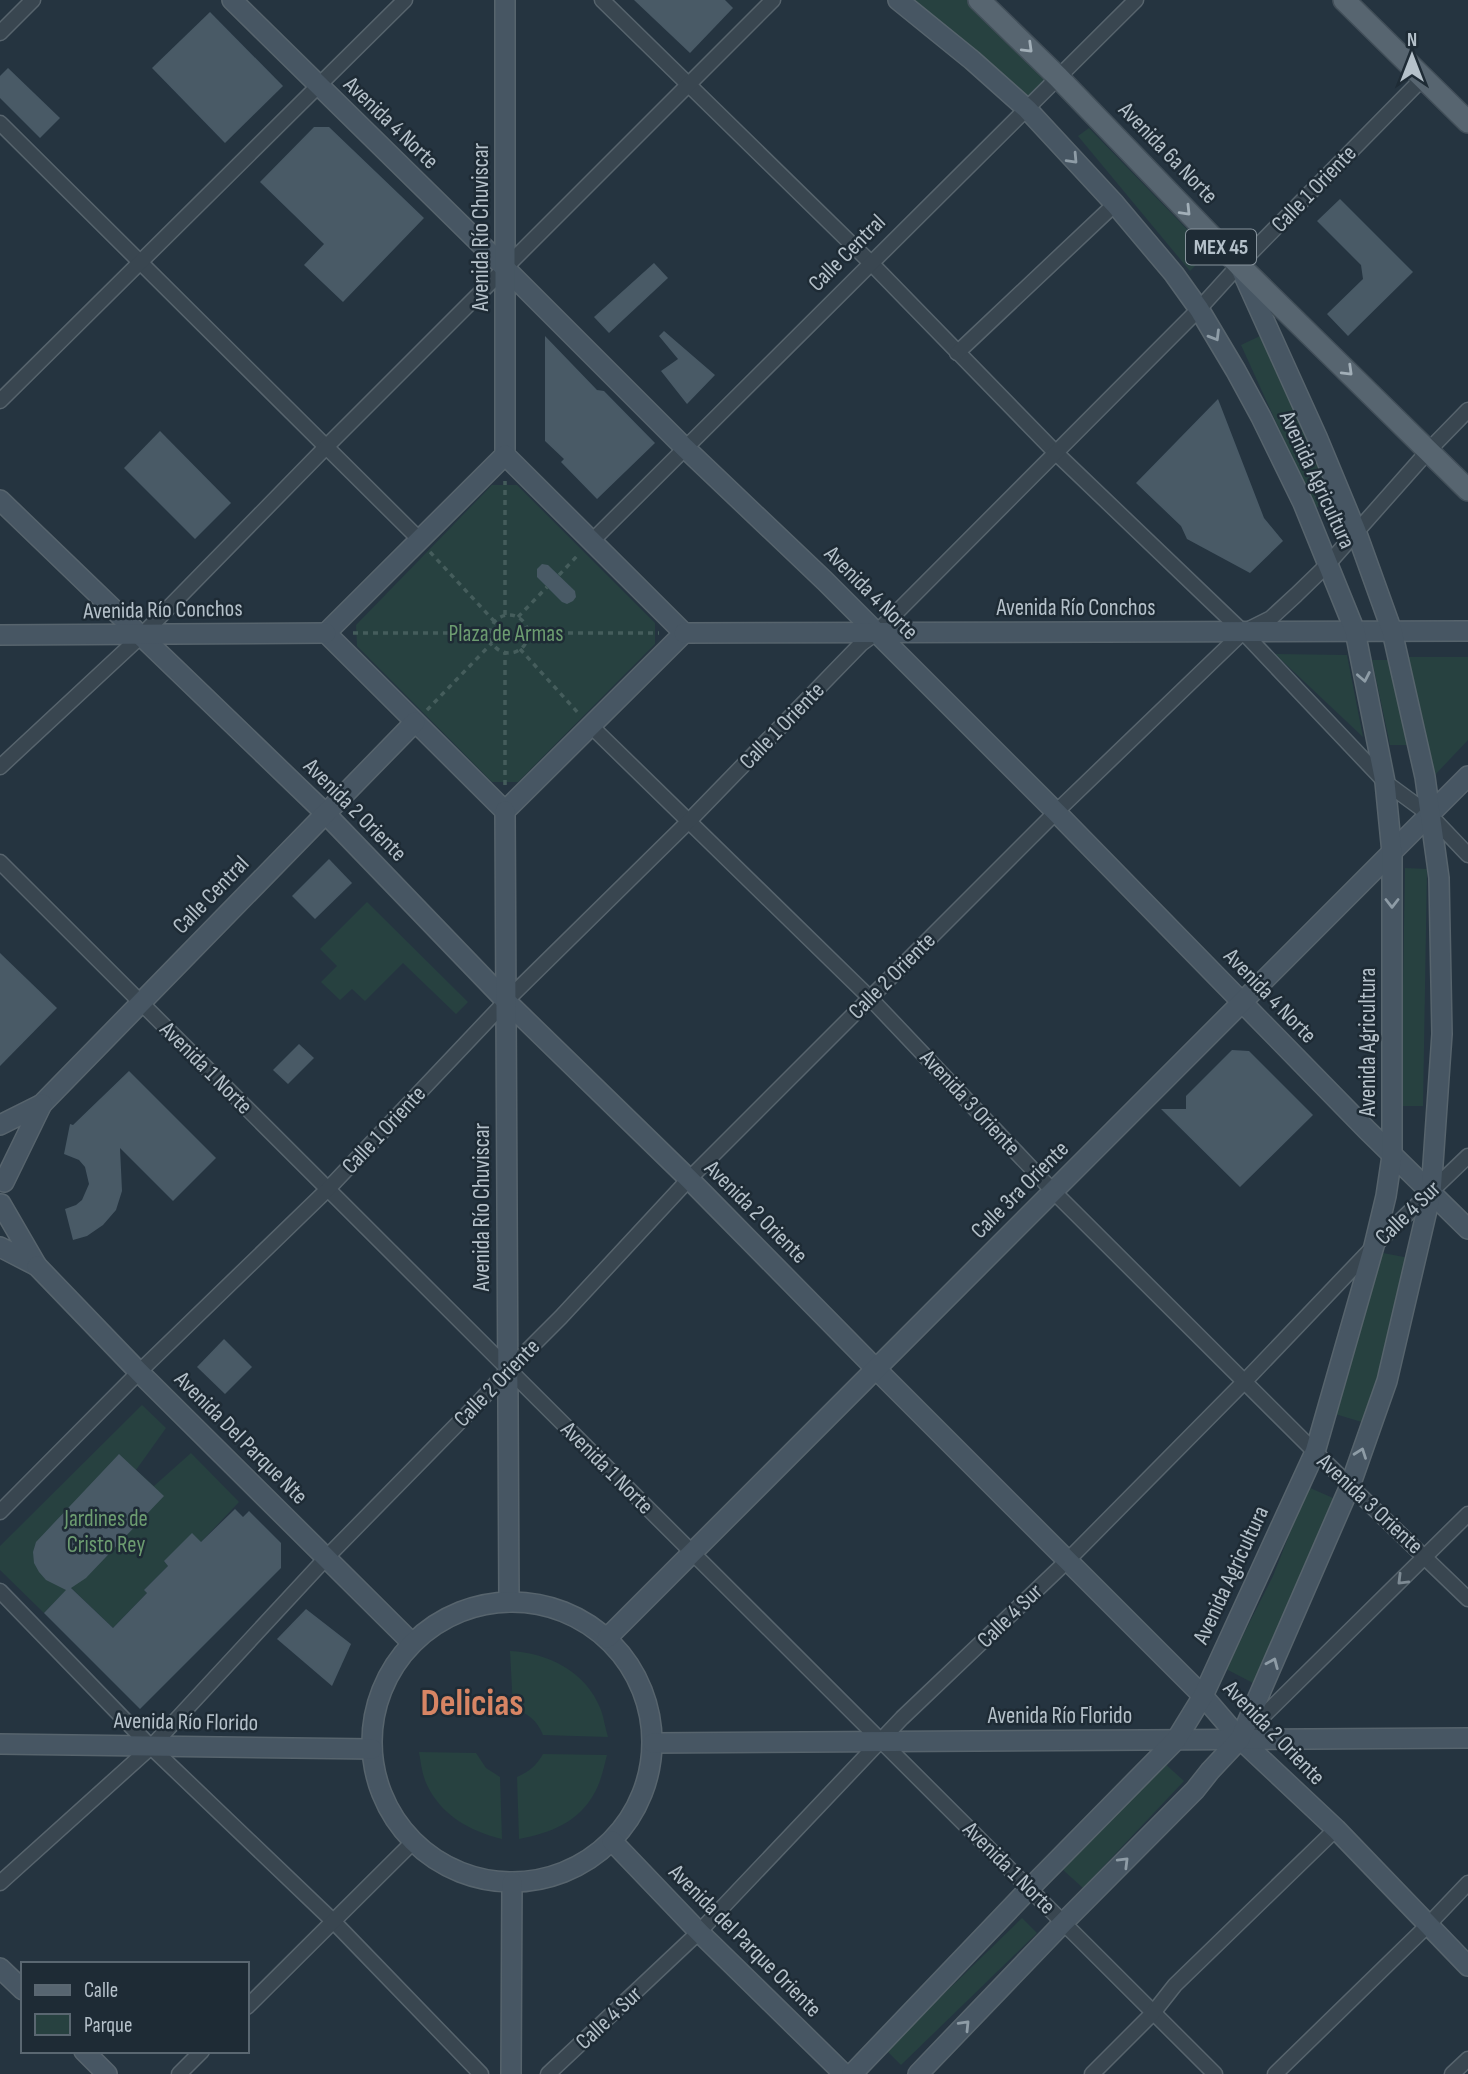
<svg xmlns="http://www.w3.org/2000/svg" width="1468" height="2074" font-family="'Sofia Sans Condensed',sans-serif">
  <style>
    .green { fill: #274140 }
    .building { fill: #495a66 }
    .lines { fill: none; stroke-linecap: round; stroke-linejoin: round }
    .street-casing { stroke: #57646d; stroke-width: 17 }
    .secondary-casing { stroke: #57646d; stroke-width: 22 }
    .primary-casing { stroke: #424f59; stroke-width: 24 }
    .path { stroke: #455d5c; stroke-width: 3.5; stroke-dasharray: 5 5; stroke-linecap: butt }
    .street { stroke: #394650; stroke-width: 14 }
    .secondary { stroke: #475663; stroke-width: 19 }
    .primary { stroke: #576570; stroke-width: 21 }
    .oneway { stroke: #a2afb8 }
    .oneway2 { stroke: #8e9ca6 }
    .oneway3 { stroke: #7d8a93 }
    .labels { text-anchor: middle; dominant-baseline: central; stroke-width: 5; stroke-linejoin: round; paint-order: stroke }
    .shield { fill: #1e2b35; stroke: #88949d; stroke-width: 2 }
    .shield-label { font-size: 21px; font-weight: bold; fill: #b5c1ca }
    .street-label { font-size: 23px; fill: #b5c1ca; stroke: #1e2b35 }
    .park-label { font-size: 23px; fill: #6c9c70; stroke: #1e2b35 }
    .town-label { font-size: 37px; font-weight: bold; fill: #d78564; stroke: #1e2b35 }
  </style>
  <rect width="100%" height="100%" fill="#253440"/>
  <!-- green -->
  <g class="green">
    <path d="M905,0H981L1062,75L1032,102Z"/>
    <path d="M1089,128L1209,252L1190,271L1078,136Z"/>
    <path d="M1260,336L1334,500L1315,508L1241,345Z"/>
    <path d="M492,485H517L655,623V644L518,782H492L357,646L356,625Z"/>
    <path d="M1275,654L1347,655L1363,737Z"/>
    <path d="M1407,657H1468V740L1433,777Z"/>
    <path d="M1372,660H1390L1409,745H1390Z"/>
    <path d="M1405,868L1427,869L1423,1106H1401Z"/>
    <path d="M367,902L468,1002L456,1014L403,963L365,1001L352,989L340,1000L321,982L337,966L320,949Z"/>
    <path d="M1378,1252L1409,1258L1390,1341L1365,1423L1335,1414L1359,1334Z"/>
    <path d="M142,1405L166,1428L136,1470L154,1486L191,1453L239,1502L201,1542L164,1561L168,1566L144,1590L147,1593L113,1628L70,1587L44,1613L0,1570V1546Z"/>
    <path d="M1308,1487L1333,1498L1298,1586L1253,1683L1226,1669L1273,1576Z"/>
    <path d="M510,1651C548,1653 586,1671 601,1710C604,1718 605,1728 608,1737L543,1735C537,1720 528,1713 513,1709Z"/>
    <path d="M419,1752L476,1753L486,1768L500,1777L502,1839C470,1831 442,1816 427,1785C422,1775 421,1763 419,1752Z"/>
    <path d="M543,1754L607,1755C604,1767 601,1781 595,1792C579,1822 551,1833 519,1839L517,1777C530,1771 536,1766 543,1754Z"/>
    <path d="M1163,1762L1184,1781L1083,1888L1061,1868Z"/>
    <path d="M1022,1918L1037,1933L901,2065L886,2050Z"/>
  </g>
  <!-- building -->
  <g class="building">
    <path d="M634,0H725L733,8L690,53Z"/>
    <path d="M210,12L283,86L225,143L152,68Z"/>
    <path d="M8,68L60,118L40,138L0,98V76Z"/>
    <path d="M314,127H329L424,218L343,302L304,265L324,244L260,182Z"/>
    <path d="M1340,199L1413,272L1348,336L1327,314L1363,279L1361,265L1317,221Z"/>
    <path d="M654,263L668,278L609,333L594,317Z"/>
    <path d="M664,331L715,375L687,404L661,371L678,359L659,336Z"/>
    <path d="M545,336L597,390L604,391L655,443L597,499L561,462L564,459L545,441Z"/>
    <path d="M1218,399L1264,518L1283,541L1250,573L1187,539L1181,526L1136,483Z"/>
    <path d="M160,431L231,503L195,539L124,468Z"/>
    <path d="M542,564L548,565L575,591L576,597L573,601L567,604L562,602L537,577V569Z"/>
    <path d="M329,859L352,883L315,919L292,896Z"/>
    <path d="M0,953L57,1008L0,1066Z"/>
    <path d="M299,1044L314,1058L288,1084L273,1070Z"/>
    <path d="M1232,1050L1249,1051L1313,1115L1240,1187L1161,1109H1186V1096Z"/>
    <path d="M129,1071L216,1158L173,1201L120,1148L122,1191L116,1210L103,1225L87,1236L73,1240L65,1209L76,1205L82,1200L89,1184L85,1167L79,1160L64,1154L70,1124L73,1125Z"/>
    <path d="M224,1339L252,1367L225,1394L197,1367Z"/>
    <path d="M119,1454L164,1496L86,1578L71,1588L113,1628L147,1593L144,1590L168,1566L164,1561L192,1533L201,1542L235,1509L243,1517L249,1511L281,1543V1568L140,1709L44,1613L66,1590L46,1580L39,1572L34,1563L33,1552L36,1542Z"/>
    <path d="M306,1609L351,1644L332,1686L277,1639Z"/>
  </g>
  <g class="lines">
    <!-- street casing -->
    <g class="street-casing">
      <g id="street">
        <path d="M602,0L871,263L1055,452L1243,632L1385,782L1430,815L1468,855"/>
        <path d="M0,33L33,0"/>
        <path d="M0,123L420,540"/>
        <path d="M957,353L1115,204"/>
        <path d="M0,401L405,0"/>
        <path d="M592,541L1136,0"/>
        <path d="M591,726L870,998L1053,1191L1315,1452L1468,1599"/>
        <path d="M0,767L141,636L326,447L773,0"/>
        <path d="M0,862L1215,2074"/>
        <path d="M0,1512L139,1372L328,1189L506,1001L689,821L861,644L876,633L1199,309L1239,265L1423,78"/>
        <path d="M0,1591L151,1747L333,1921L481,2074"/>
        <path d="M1245,1734L1468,1514"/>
        <path d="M0,1883L151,1747L327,1557L479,1402L508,1370L561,1317L689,1179L1056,812L1243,632L1271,618L1296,595L1328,564L1429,450L1468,410"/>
        <path d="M247,2007L414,1841"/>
        <path d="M179,2074L202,2051"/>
        <path d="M548,2074L699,1932L902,1718L1067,1561L1245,1381L1374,1246L1468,1156"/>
        <path d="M1092,2074L1153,2013L1175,1985L1336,1829"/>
        <path d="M1275,2074L1428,1925L1468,1883"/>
        <path d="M1452,2074L1468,2059"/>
      </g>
    </g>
    <!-- secondary casing -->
    <g class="secondary-casing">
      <g id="secondary">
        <path d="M232,0L505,268L685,448L825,581L1056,812L1367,1130L1468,1229"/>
        <path d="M505,0V455"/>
        <path d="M505,455L684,633L505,811L326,633Z"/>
        <path d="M0,500L325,813L506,1001L689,1179L876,1369L1203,1696L1240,1739L1336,1829L1468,1966"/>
        <path d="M684,633L1468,631"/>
        <path d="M0,635L326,633"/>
        <path d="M505,811L509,1602"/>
        <path d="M42,1104L415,722"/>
        <path d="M0,1125L42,1104L4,1182"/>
        <path d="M0,1247L37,1266L1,1204"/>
        <path d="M37,1266L139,1372L412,1643"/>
        <circle cx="512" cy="1742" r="140"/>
        <path d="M607,1638L1468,776"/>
        <path d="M653,1743L1468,1738"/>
        <path d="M0,1744L372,1749"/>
        <path d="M612,1841L699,1932L844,2074"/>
        <path d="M0,1968L23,1990"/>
        <path d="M84,2051L107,2074"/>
        <path d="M511,2074L512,1882"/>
        <path d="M852,2074L1029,1889L1176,1740L1203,1696L1315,1452L1374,1246L1386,1196L1392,1156V853L1385,782L1355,631L1303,503L1261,417L1236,371L1199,309L1174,274L1115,204L1027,109L972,60L898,0"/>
        <path d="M918,2074L1063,1923L1195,1790L1210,1771L1240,1739L1350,1486L1387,1381L1431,1193L1442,1034L1439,878L1425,777L1392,631L1356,531L1317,437L1241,269"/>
      </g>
    </g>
    <!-- primary casing -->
    <g class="primary-casing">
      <g id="primary">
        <path d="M979,0L1058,77L1239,265L1468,490"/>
        <path d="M1344,0L1468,122"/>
      </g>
    </g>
    <!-- path -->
    <g class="path">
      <path d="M430,552L494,621"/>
      <path d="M559,575L579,554"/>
      <path d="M505,615V481"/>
      <circle cx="509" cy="634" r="19"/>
      <path d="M518,617L547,587"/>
      <path d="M353,633H490"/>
      <path d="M528,633H659"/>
      <path d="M520,649L580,715"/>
      <path d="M427,710L492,643"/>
      <path d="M505,785V652"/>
    </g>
    <!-- street -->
    <use href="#street" class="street"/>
    <!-- secondary -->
    <use href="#secondary" class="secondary"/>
    <!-- primary -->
    <use href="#primary" class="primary"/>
  </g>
  <!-- one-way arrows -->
  <defs><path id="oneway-chevron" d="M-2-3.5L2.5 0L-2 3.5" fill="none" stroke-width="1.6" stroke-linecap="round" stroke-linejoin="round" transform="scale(1.75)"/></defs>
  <g class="oneway">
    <use href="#oneway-chevron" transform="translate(1028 48) rotate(44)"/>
    <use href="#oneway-chevron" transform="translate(1186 211) rotate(46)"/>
    <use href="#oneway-chevron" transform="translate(1348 371) rotate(44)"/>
  </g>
  <g class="oneway2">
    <use href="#oneway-chevron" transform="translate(1073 159) rotate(47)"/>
    <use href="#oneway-chevron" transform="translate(1215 336) rotate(59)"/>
    <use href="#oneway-chevron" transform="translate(1364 677) rotate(79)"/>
    <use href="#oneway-chevron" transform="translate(1392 903) rotate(90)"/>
    <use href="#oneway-chevron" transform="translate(1361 1453) rotate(-70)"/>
    <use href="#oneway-chevron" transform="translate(1273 1663) rotate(-67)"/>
    <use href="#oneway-chevron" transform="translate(1124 1862) rotate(-45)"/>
    <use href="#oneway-chevron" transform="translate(965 2025) rotate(-46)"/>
  </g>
  <use class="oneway3" href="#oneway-chevron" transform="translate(1402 1580) rotate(135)"/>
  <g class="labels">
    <!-- shield labels -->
    <rect class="shield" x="1186" y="229.5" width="70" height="35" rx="5"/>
    <g class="shield-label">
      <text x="1221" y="247">MEX 45</text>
    </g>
    <!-- street labels -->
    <g class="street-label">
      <text transform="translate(391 123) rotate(44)">Avenida 4 Norte</text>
      <text transform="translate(1168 153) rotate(46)">Avenida 6a Norte</text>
      <text transform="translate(1314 189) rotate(-46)">Calle 1 Oriente</text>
      <text transform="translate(481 227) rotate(-90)">Avenida Río Chuviscar</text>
      <text transform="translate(847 253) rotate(-45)">Calle Central</text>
      <text transform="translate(1317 480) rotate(65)">Avenida Agricultura</text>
      <text transform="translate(871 593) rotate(45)">Avenida 4 Norte</text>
      <text x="1076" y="608">Avenida Río Conchos</text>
      <text transform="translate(163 610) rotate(-1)">Avenida Río Conchos</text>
      <text transform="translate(782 726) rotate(-46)">Calle 1 Oriente</text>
      <text transform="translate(355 810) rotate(45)">Avenida 2 Oriente</text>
      <text transform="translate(211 895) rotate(-46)">Calle Central</text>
      <text transform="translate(892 976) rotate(-45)">Calle 2 Oriente</text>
      <text transform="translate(1270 996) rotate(46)">Avenida 4 Norte</text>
      <text transform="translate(1368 1042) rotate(-90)">Avenida Agricultura</text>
      <text transform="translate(206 1068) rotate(45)">Avenida 1 Norte</text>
      <text transform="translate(970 1103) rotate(47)">Avenida 3 Oriente</text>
      <text transform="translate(384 1130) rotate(-47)">Calle 1 Oriente</text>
      <text transform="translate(1020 1190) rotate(-45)">Calle 3ra Oriente</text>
      <text transform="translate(482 1207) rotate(-90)">Avenida Río Chuviscar</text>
      <text transform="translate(756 1212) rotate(45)">Avenida 2 Oriente</text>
      <text transform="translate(1408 1213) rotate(-44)">Calle 4 Sur</text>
      <text transform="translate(497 1383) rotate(-46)">Calle 2 Oriente</text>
      <text transform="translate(241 1438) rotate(45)">Avenida Del Parque Nte</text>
      <text transform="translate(607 1468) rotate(45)">Avenida 1 Norte</text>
      <text transform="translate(1370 1504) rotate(43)">Avenida 3 Oriente</text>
      <text transform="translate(1231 1575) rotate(-65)">Avenida Agricultura</text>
      <text transform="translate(1010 1616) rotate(-44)">Calle 4 Sur</text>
      <text x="1060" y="1716">Avenida Río Florido</text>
      <text transform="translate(186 1722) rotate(1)">Avenida Río Florido</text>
      <text transform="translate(1274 1733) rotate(46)">Avenida 2 Oriente</text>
      <text transform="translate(1009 1868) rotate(45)">Avenida 1 Norte</text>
      <text transform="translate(745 1941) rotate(45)">Avenida del Parque Oriente</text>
      <text transform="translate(609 2018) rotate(-43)">Calle 4 Sur</text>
    </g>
    <!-- park labels -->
    <g class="park-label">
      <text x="506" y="634">Plaza de Armas</text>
      <text x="106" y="1519">Jardines de<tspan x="106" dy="26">Cristo Rey</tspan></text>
    </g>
    <!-- town labels -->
    <g class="town-label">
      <text x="472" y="1704">Delicias</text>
    </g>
  </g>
  <!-- legend -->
  <rect x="21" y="1962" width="228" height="91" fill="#1e2b35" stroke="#5a6771" stroke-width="2"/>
  <rect x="35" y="1985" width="35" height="10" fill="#576570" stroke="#5a6771" stroke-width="2"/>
  <text x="84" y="1997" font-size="21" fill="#b5c1ca">Calle</text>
  <rect x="35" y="2014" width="35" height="21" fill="#274140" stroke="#5a6771" stroke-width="2"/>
  <text x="84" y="2032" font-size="21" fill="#b5c1ca">Parque</text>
  <!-- north arrow -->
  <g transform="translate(1412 56)" stroke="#1e2b35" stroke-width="5" paint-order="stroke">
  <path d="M0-5L12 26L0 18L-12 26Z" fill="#b5c1ca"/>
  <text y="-10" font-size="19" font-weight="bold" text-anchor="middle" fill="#b5c1ca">N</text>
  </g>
</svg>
